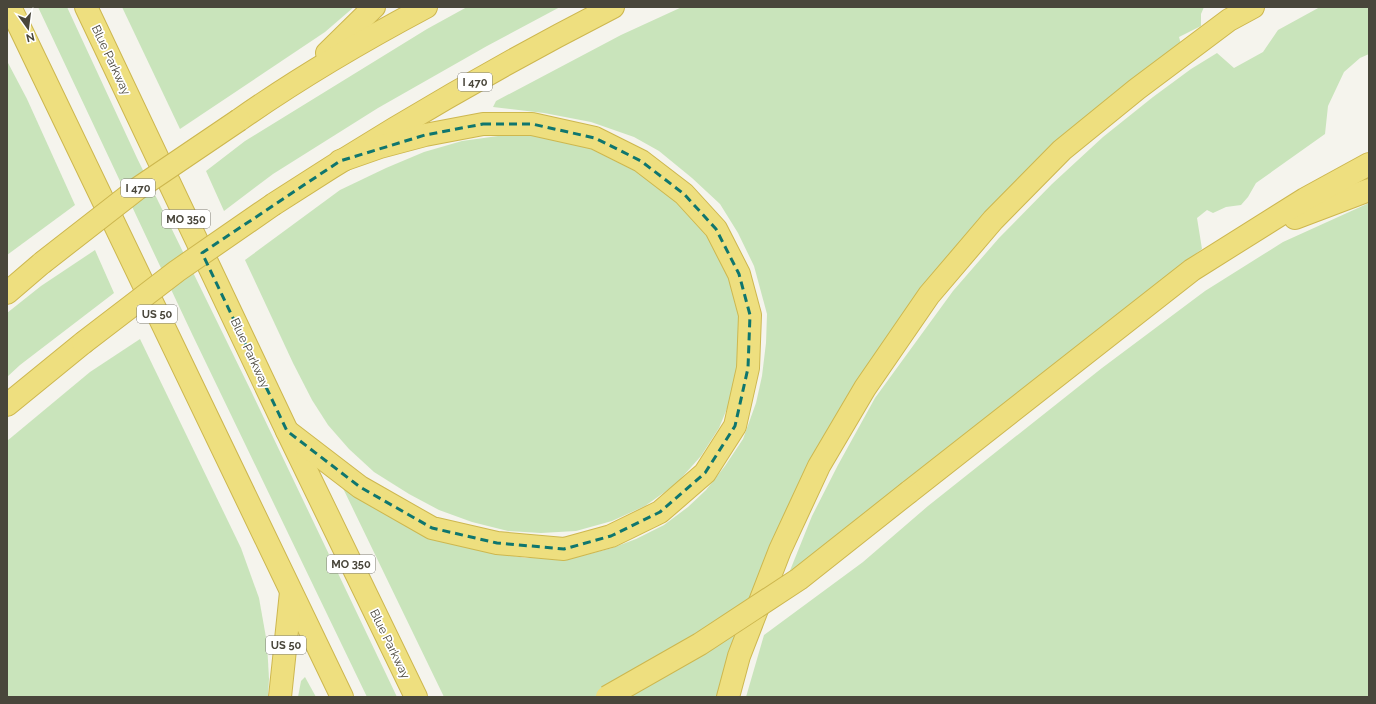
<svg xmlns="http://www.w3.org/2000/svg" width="1376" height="704" font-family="Raleway,sans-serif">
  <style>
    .green { fill: #c9e4bb }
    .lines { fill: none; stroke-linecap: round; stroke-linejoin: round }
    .highway-casing { stroke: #cdb74f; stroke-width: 24 }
    .highway { stroke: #eedf7f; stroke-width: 22 }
    .highway-bridge-casing { stroke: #cdb74f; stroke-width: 24; stroke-linecap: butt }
    .highway-bridge { stroke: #eedf7f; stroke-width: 22 }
    .marked { fill: none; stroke: #0f766e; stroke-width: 3; stroke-dasharray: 8 5; stroke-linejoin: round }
    .labels { text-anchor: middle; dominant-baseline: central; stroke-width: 3.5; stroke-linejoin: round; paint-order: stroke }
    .shield { fill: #fff; stroke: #807e76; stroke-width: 1 }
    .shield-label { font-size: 11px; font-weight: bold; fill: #49463b }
    .street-label { font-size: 12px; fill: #49463b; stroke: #fff }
  </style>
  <rect width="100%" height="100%" fill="#f5f4ed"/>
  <!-- green -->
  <g class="green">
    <path d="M38,7H67L137,158L252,393L397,697H367L193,336Z"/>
    <path d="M122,7H354L325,32L180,129Z"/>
    <path d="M467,7H560L487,46L378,108L273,174L224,211L206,171L245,141L427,29Z"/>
    <path d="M682,7H1204L1201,14V26L1179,37L1181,44L891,332L717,697H444L339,480L491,552L526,558H555L585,555L612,548L636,539L664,525L688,507L706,490L725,466L743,439L756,403L762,376L766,343L767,314L754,266L738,233L720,204L692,178L659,151L634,137L591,122L544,113L493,107L496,101L621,35Z"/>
    <path d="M1320,7H1369V54L1360,58L1344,72L1328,106L1325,134L1256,183L1248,197L1241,205L1226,207L1213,213L1207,210L1197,218L1202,249L821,550L789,573L812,516L838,465L875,398L953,291L999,238L1052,184L1103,137L1153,97L1191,69L1217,53L1234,68L1263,52L1278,30Z"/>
    <path d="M7,61L27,99L75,205L7,255Z"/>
    <path d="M531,135L561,139L592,148L629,163L698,216L726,260L741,313L737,369L731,399L719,428L701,456L676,484L645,506L612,521L576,531L541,533L508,531L472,522L439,510L409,494L374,472L349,449L328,425L312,400L293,363L245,260L340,190L386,168L424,152L462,141L498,136Z"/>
    <path d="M1369,203V697H746L764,635L863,562L928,506L1102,368L1205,291L1283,242Z"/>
    <path d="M95,250L114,293L20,365L7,377V313L41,286Z"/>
    <path d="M140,339L241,548L259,598L267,643L269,679L268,697H7V441L90,372Z"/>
    <path d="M305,677L316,697H298L301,681Z"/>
  </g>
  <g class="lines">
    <!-- highway casing -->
    <g class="highway-casing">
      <g id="highway">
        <path d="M10,7L342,697"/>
        <path d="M86,7L287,431L416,697"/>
        <path d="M327,53L374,7"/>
        <path d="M239,120C299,78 362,41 426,7"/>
        <path d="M274,204C383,133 496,67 613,7"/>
        <path d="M1295,218L1369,190"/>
        <path d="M7,293L42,263"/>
        <path d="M7,405L83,343"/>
        <path d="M287,431L360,487L432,528L497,543L564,549L611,536L660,512L705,473L735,426L748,368L750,315L739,274L716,229L684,194L641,161L595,138L532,124H483L425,135L380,147L340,161"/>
        <path d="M909,492L1192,270L1305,199L1369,164"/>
        <path d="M280,697L291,592"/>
        <path d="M728,697L739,656L780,550L819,466L865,388L929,295L993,220L1062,150L1137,89L1229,20L1253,7"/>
      </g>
    </g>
    <!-- highway -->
    <use href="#highway" class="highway"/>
    <!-- highway-bridge casing -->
    <g class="highway-bridge-casing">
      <g id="highway-bridge">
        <path d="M42,263L137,189L239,120"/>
        <path d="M83,343L177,271L274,204"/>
        <path d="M607,697L700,644L799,579L909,492"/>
      </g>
    </g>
    <!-- highway-bridge -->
    <use href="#highway-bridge" class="highway-bridge"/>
  </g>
  <!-- marked area -->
  <path class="marked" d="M483,124H532L595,138L641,161L684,194L716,229L739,274L750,315L748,368L735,426L705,473L660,512L611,536L564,549L497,543L432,528L360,487L287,431L202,253L340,161L425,135Z"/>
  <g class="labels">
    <!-- shield labels -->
    <g class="shield">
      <rect x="458" y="73" width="34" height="18" rx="3"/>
      <rect x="121" y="179" width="34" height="18" rx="3"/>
      <rect x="162" y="210" width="48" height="18" rx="3"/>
      <rect x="137" y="305" width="40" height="18" rx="3"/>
      <rect x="327" y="555" width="48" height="18" rx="3"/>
      <rect x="266" y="636" width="40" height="18" rx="3"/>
    </g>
    <g class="shield-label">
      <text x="475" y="82">I 470</text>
      <text x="138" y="188">I 470</text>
      <text x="186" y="219">MO 350</text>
      <text x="157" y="314">US 50</text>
      <text x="351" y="564">MO 350</text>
      <text x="286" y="645">US 50</text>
    </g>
    <!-- street labels -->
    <g class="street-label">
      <text transform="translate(111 60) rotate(65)">Blue Parkway</text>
      <text transform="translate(250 353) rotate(65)">Blue Parkway</text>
      <text transform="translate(390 644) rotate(64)">Blue Parkway</text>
    </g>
  </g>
  <!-- border -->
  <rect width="1376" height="704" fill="none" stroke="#49463b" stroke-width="16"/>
  <!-- north arrow -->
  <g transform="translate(28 28) rotate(166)" stroke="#ffffff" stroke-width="3" paint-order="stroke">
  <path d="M0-3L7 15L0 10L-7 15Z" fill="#49463b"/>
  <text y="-6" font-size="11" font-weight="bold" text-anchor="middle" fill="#49463b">N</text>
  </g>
</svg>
